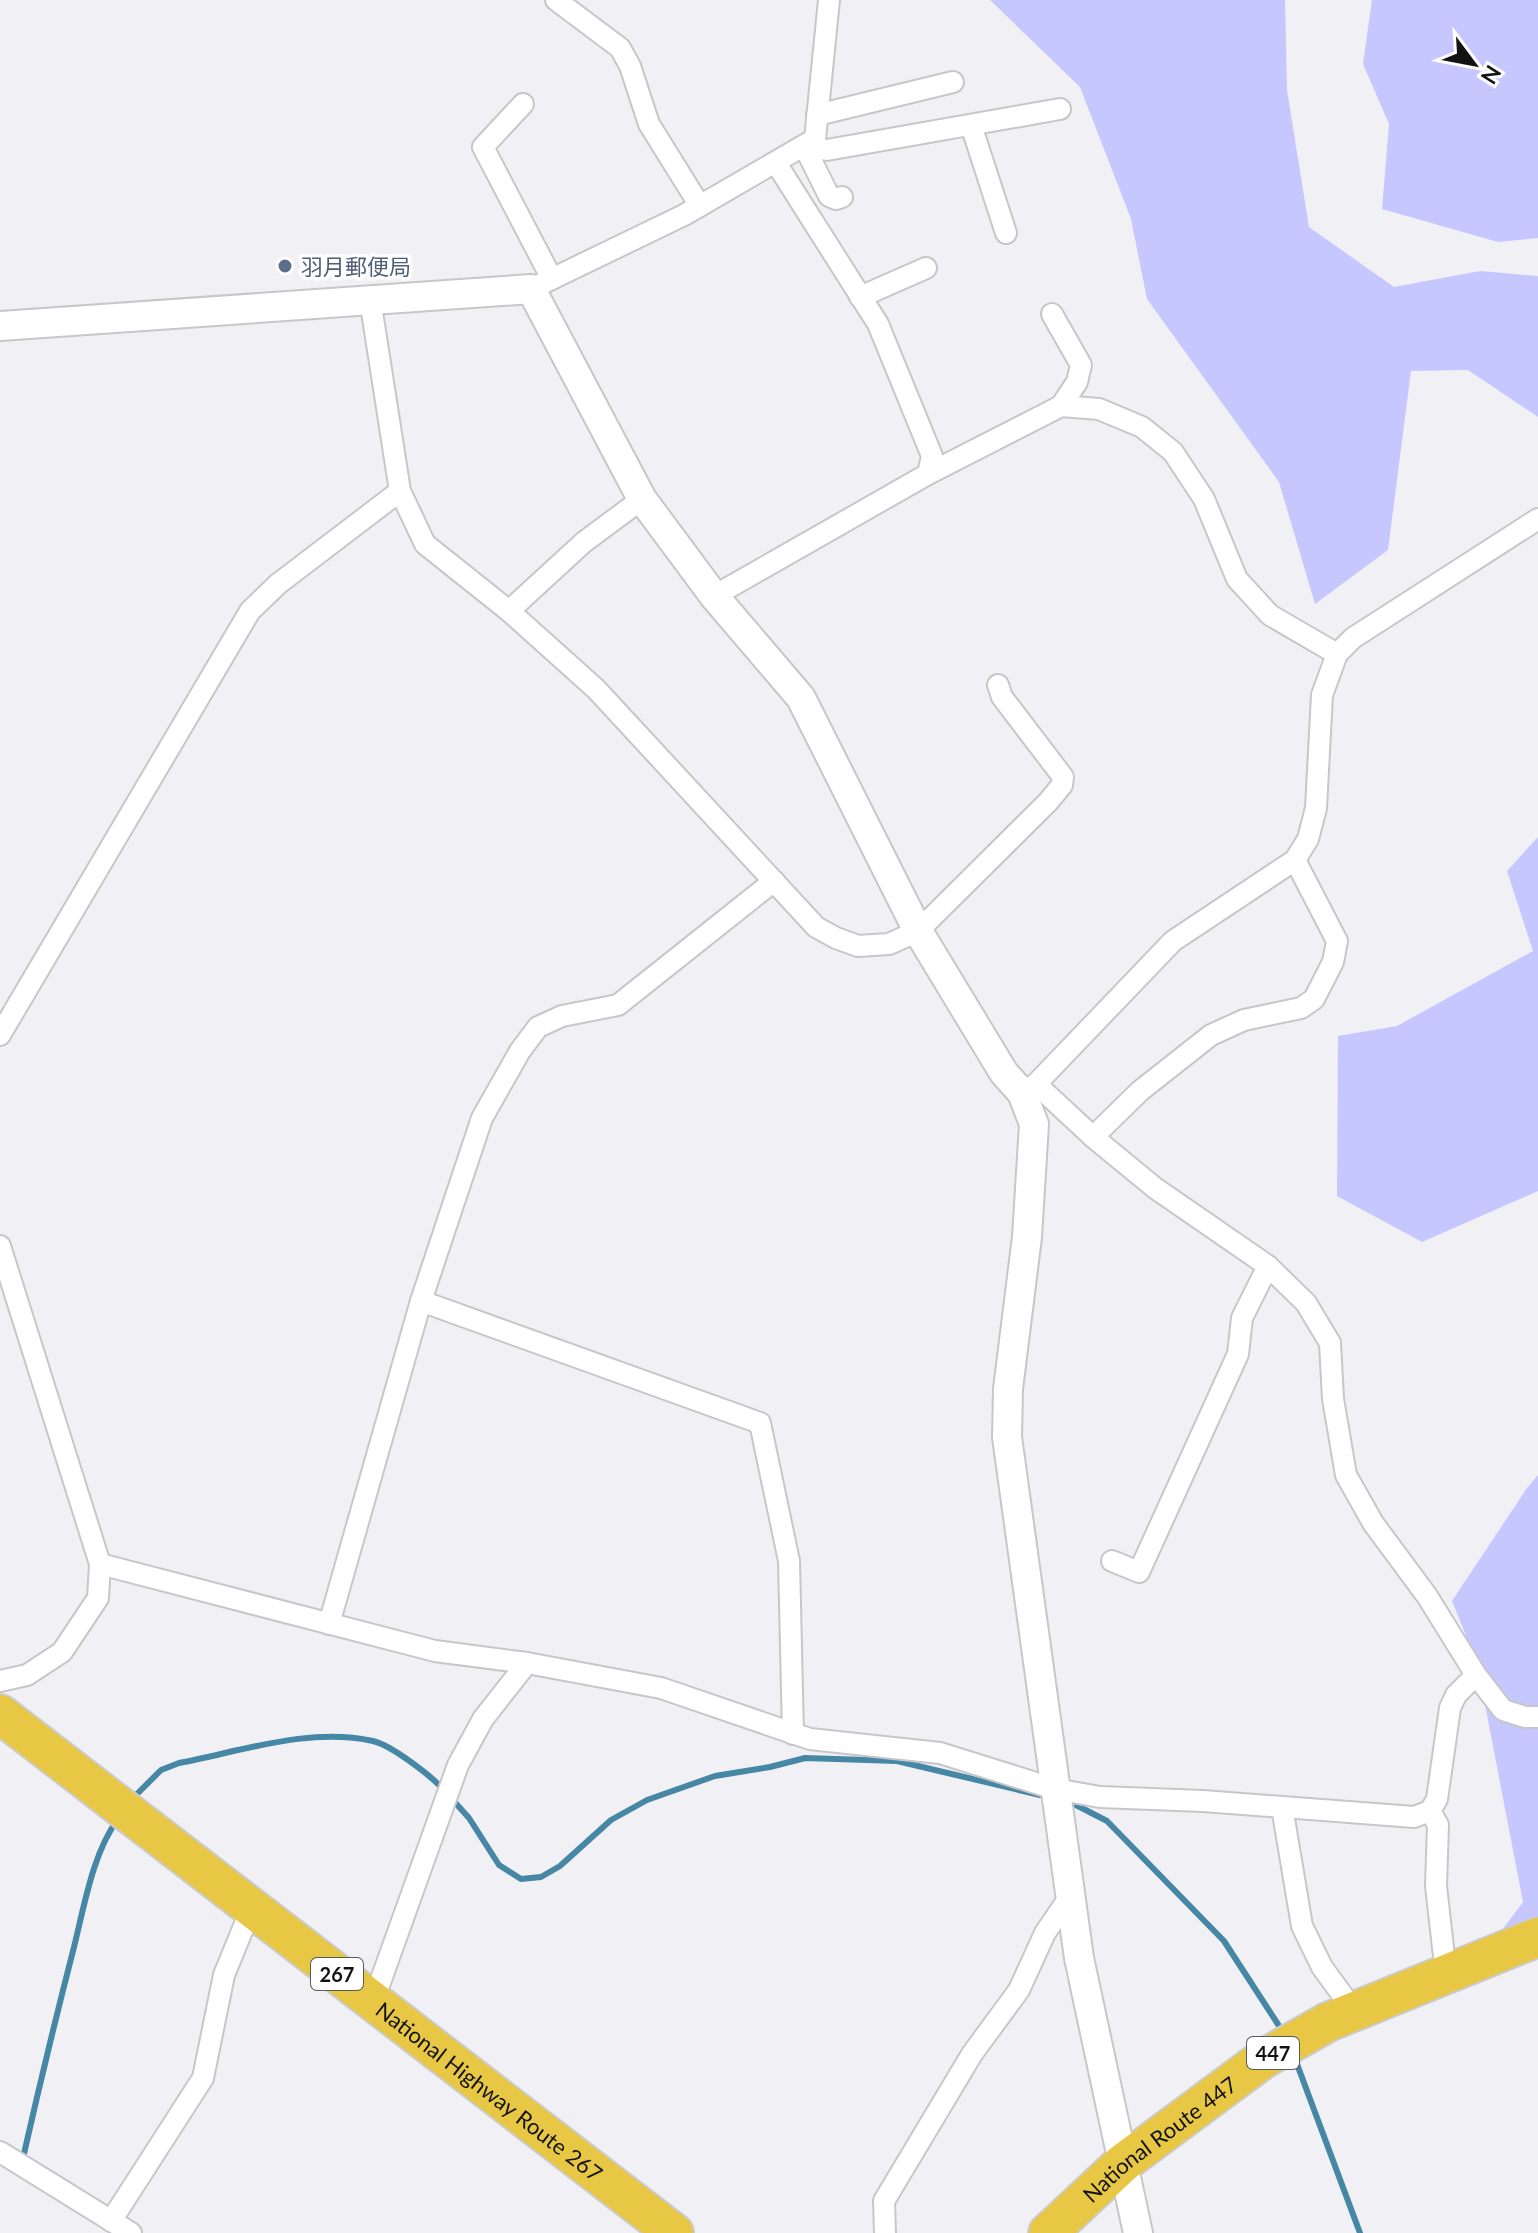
<svg xmlns="http://www.w3.org/2000/svg" width="1538" height="2233" font-family="Lato,'Noto Sans JP',sans-serif">
  <style>
    .green { fill: #c5c7fe }
    .lines { fill: none; stroke-linecap: round; stroke-linejoin: round }
    .stream { stroke: #4687a6; stroke-width: 6 }
    .street-casing { stroke: #c7c7ca; stroke-width: 24 }
    .secondary-casing { stroke: #c7c7ca; stroke-width: 32 }
    .highway-casing { stroke: #cbcbcc; stroke-width: 42 }
    .street { stroke: #fff; stroke-width: 20 }
    .secondary { stroke: #fff; stroke-width: 28 }
    .highway { stroke: #e7c744; stroke-width: 38 }
    .service-dot { fill: #5c6f8a; stroke: #fff; stroke-width: 3 }
    .labels { text-anchor: middle; dominant-baseline: central; stroke-width: 7; stroke-linejoin: round; paint-order: stroke }
    .shield { fill: #fff; stroke: #5a5a5b; stroke-width: 2 }
    .shield-label { font-size: 20px; font-weight: bold; fill: #131315 }
    .service-label { font-size: 22px; fill: #4e5e75; stroke: #fff; text-anchor: start }
    .street-label { font-size: 22px; fill: #131315; stroke: #fff }
  </style>
  <rect width="100%" height="100%" fill="#f1f1f5"/>
  <!-- green -->
  <g class="green">
    <path d="M990,0H1285L1287,90L1309,227L1394,287L1480,271L1538,276V417L1468,370L1411,371L1388,550L1315,604L1279,482L1147,299L1131,219L1080,87Z"/>
    <path d="M1372,0H1538V238L1498,242L1382,209L1389,124L1363,64Z"/>
    <path d="M1538,837V1191L1422,1242L1337,1196L1338,1036L1397,1026L1533,951L1507,871Z"/>
    <path d="M1538,1475V1958L1482,1957L1523,1902L1477,1663L1452,1601L1527,1488Z"/>
  </g>
  <g class="lines">
    <!-- stream -->
    <g class="stream">
      <path d="M451,1798L469,1818L499,1865L521,1879L541,1877L560,1866L611,1820L647,1800L715,1776L770,1767L805,1758L897,1761L1040,1795"/>
      <path d="M131,1800L161,1770L179,1763C242,1751 309,1727 373,1741C391,1745 430,1775 443,1789"/>
      <path d="M1072,1803L1107,1821L1224,1941L1283,2032"/>
      <path d="M1294,2056L1360,2233"/>
      <path d="M26,2160L23,2158C39,2087 56,2017 74,1947C84,1907 93,1852 118,1819"/>
    </g>
    <!-- street casing -->
    <g class="street-casing">
      <g id="street">
        <path d="M556,0L620,48L630,66L649,124L700,206"/>
        <path d="M523,104L483,147L552,279"/>
        <path d="M817,115L953,82"/>
        <path d="M971,125L1006,233"/>
        <path d="M804,146L827,150L1060,109"/>
        <path d="M804,146L829,196L836,199L842,197"/>
        <path d="M531,289L684,215L815,139L829,0"/>
        <path d="M860,297L926,268"/>
        <path d="M370,299L400,491"/>
        <path d="M1052,314L1081,365L1077,382L1061,406"/>
        <path d="M928,474L1061,406L1099,409L1142,427L1173,452L1204,499L1237,579L1270,615L1337,654"/>
        <path d="M714,596L928,474L932,456L878,324L776,163"/>
        <path d="M509,611L584,542L642,499"/>
        <path d="M0,1035L250,611L278,584L400,491L425,544L509,611L596,689L816,927L836,938L858,946L889,944L918,931L1048,802L1062,785L1063,777L1002,697L998,685"/>
        <path d="M1036,1084L1093,1137L1155,1188L1268,1266L1306,1303L1330,1343L1333,1399L1346,1475L1373,1523L1427,1596L1476,1675L1503,1710L1525,1717H1538"/>
        <path d="M1025,1091L1036,1084L1173,941L1295,860L1308,839L1316,808L1322,695L1337,654L1353,638L1538,519"/>
        <path d="M1093,1137L1140,1091L1211,1035L1244,1020L1301,1008L1314,999L1333,962L1337,941L1295,860"/>
        <path d="M0,1246L100,1564L98,1598L62,1652L27,1675L0,1681"/>
        <path d="M421,1301L482,1118L520,1051L538,1027L562,1016L618,1005L774,881"/>
        <path d="M1112,1561L1139,1572L1238,1354L1242,1318L1268,1266"/>
        <path d="M100,1564L435,1651L527,1663L661,1688L810,1739L940,1753L1055,1789L1100,1797L1203,1801L1414,1817L1430,1811L1437,1799L1450,1708L1456,1695L1476,1675"/>
        <path d="M329,1624L421,1301L760,1423L789,1561L793,1734"/>
        <path d="M1282,1807L1302,1926L1322,1967L1354,2011"/>
        <path d="M1430,1811L1438,1825L1436,1886L1446,1974"/>
        <path d="M373,2002L458,1765L483,1719L527,1663"/>
        <path d="M0,2152L131,2233"/>
        <path d="M111,2221L203,2078L224,1975L251,1909"/>
        <path d="M885,2233L884,2201L972,2054L1019,1990L1045,1933L1071,1895"/>
      </g>
    </g>
    <!-- secondary casing -->
    <g class="secondary-casing">
      <path id="secondary" d="M0,326L531,289L642,499L714,596L801,698L918,931L1004,1073L1022,1093L1034,1124L1027,1237L1008,1389L1007,1437L1079,1958L1138,2233"/>
    </g>
    <!-- highway casing -->
    <g class="highway-casing">
      <g id="highway">
        <path id="s1" d="M0,1714L674,2233"/>
        <path id="s2" d="M1048,2233L1123,2163L1263,2059L1328,2022L1538,1937"/>
      </g>
    </g>
    <!-- street -->
    <use href="#street" class="street"/>
    <!-- secondary -->
    <use href="#secondary" class="secondary"/>
    <!-- highway -->
    <use href="#highway" class="highway"/>
  </g>
  <!-- markers -->
  <circle class="service-dot" cx="285" cy="266" r="8"/>
  <g class="labels">
    <!-- shield labels -->
    <g class="shield">
      <rect x="311" y="1958" width="52" height="32" rx="6"/>
      <rect x="1247" y="2037" width="52" height="32" rx="6"/>
    </g>
    <g class="shield-label">
      <text x="337" y="1974">267</text>
      <text x="1273" y="2053">447</text>
    </g>
    <!-- service labels -->
    <g class="service-label">
      <text x="301" y="266">羽月郵便局</text>
    </g>
    <!-- street labels -->
    <g class="street-label">
      <text stroke="none"><textPath href="#s1" startOffset="618">National Highway Route 267</textPath></text>
      <text stroke="none"><textPath href="#s2" startOffset="146">National Route 447</textPath></text>
    </g>
  </g>
  <!-- north arrow -->
  <g transform="translate(1474 64) rotate(122)" stroke="#ffffff" stroke-width="6" paint-order="stroke">
  <path d="M0-6L14 30L0 20L-14 30Z" fill="#131315"/>
  <text y="-12" font-size="22" font-weight="bold" text-anchor="middle" fill="#131315">N</text>
  </g>
</svg>
